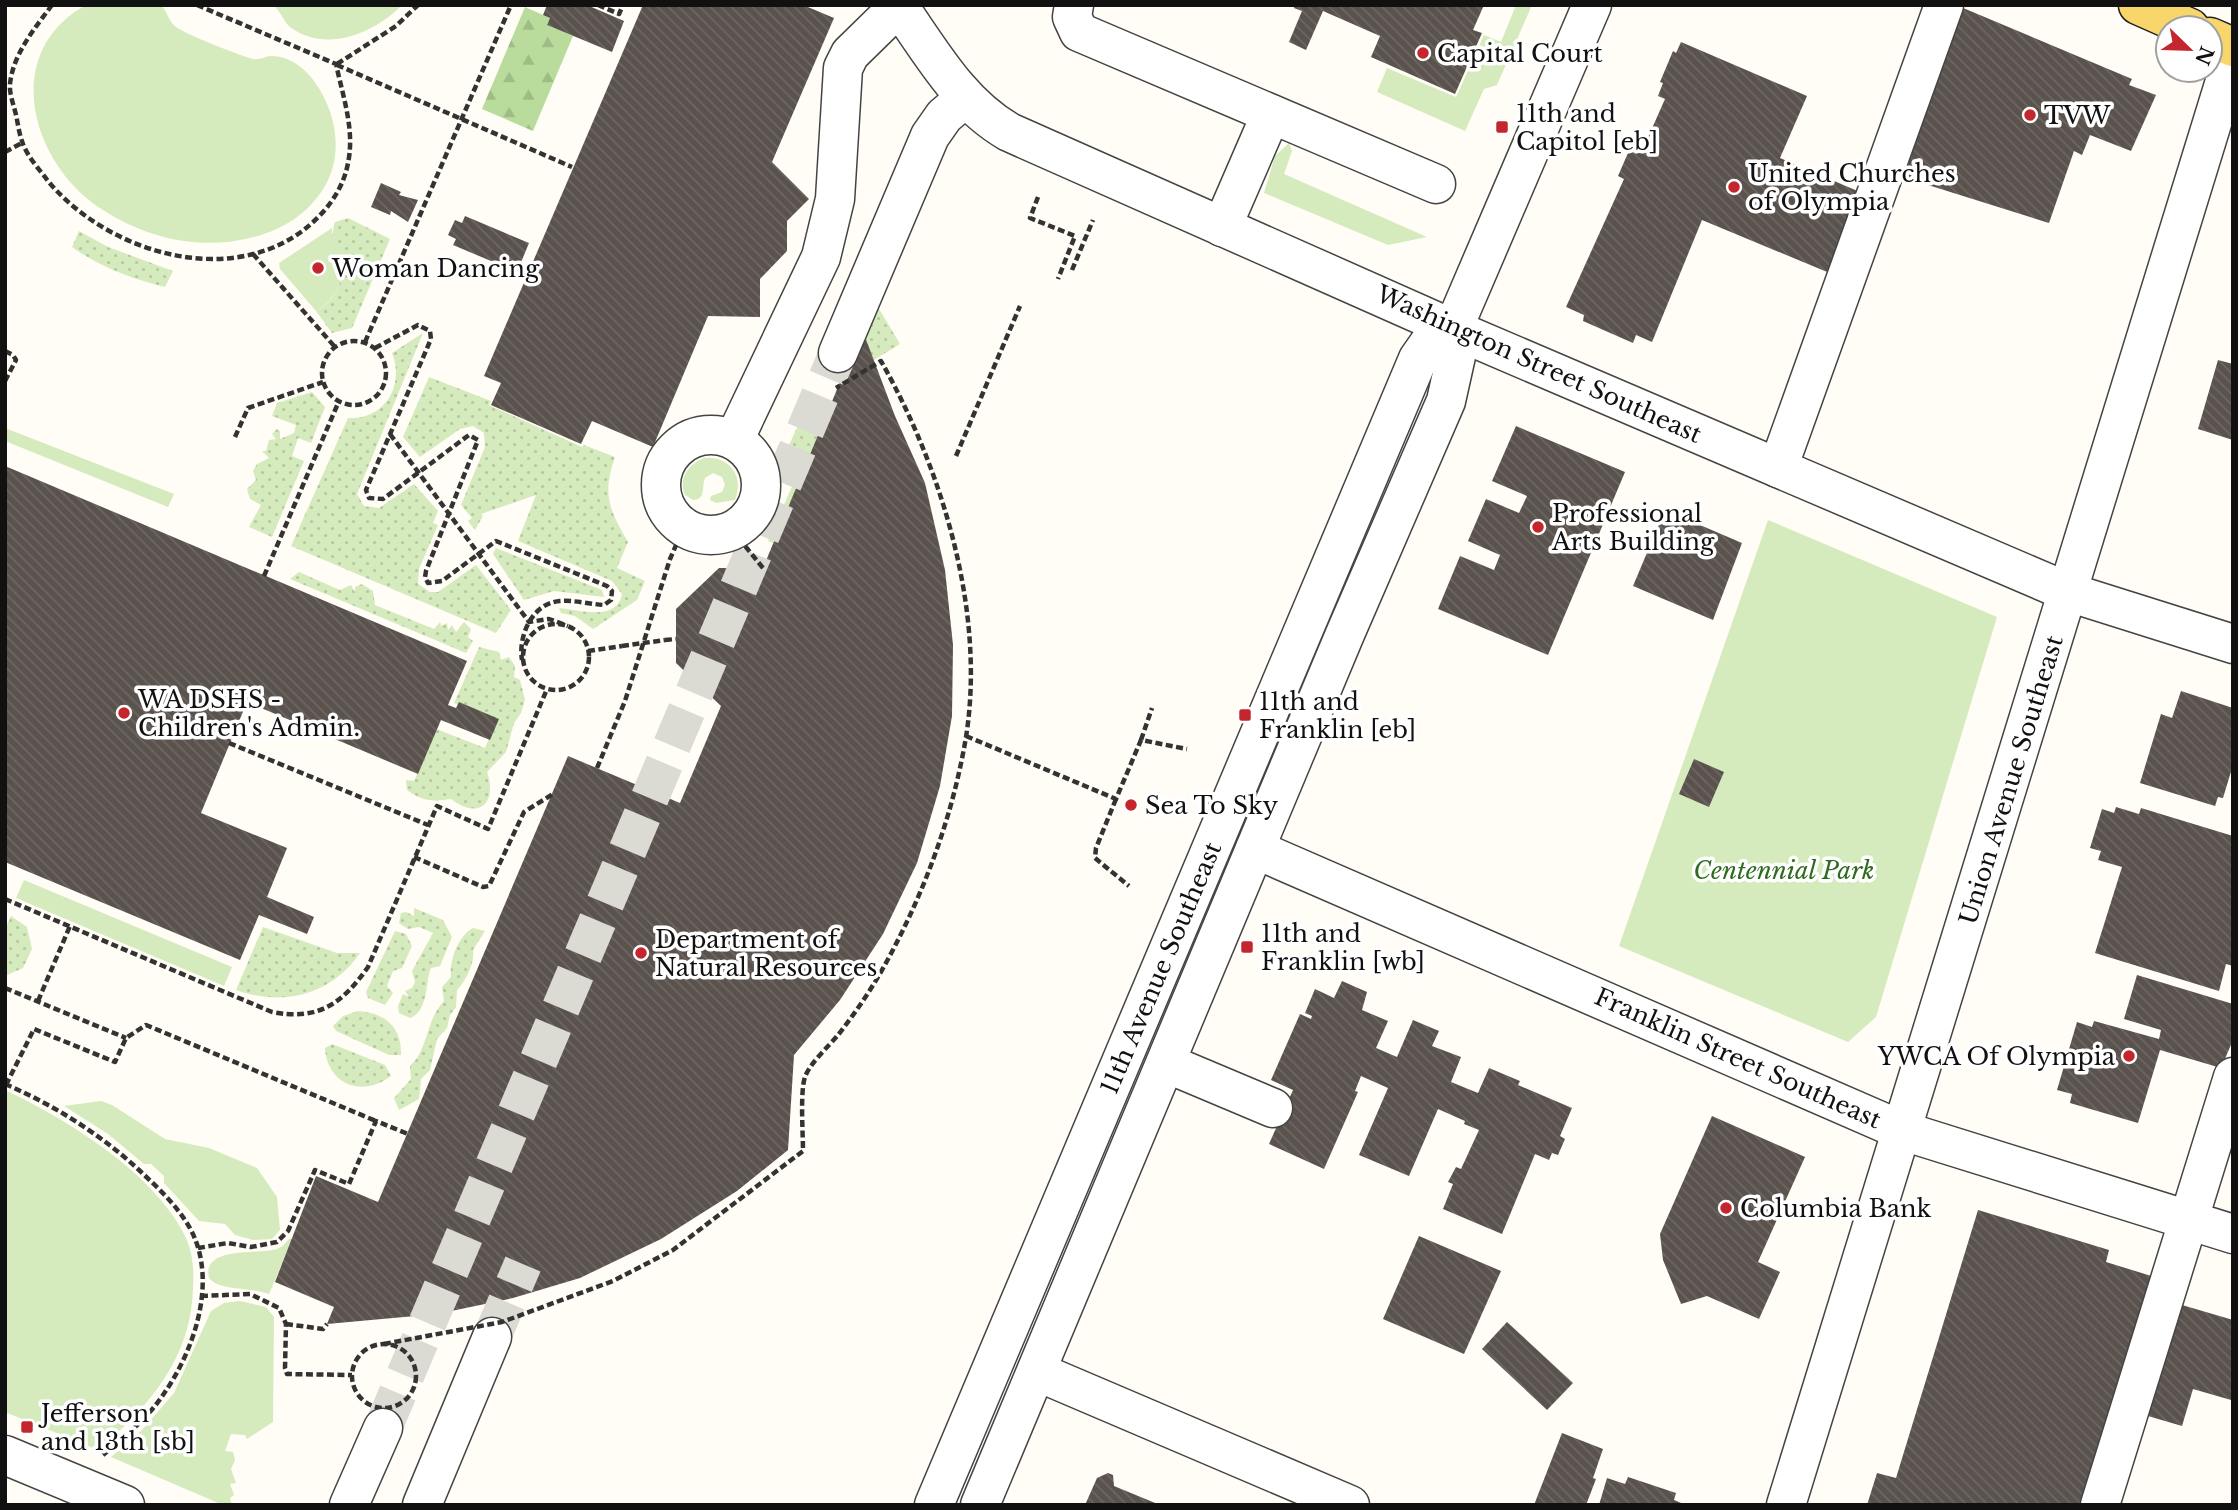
<svg xmlns="http://www.w3.org/2000/svg" width="2238" height="1510" font-family="'Libre Baskerville',serif">
  <style>
    .grass { fill: #d5ebbd }
    .forest { fill: url(#forest-firs) }
    .garden { fill: url(#garden-dots) }
    .building { fill: url(#building-back-hatch) }
    .lines { fill: none; stroke-linecap: round; stroke-linejoin: round }
    .minor-tunnel { stroke: #dbdad3; stroke-width: 38; stroke-dasharray: 38 19; stroke-linecap: butt }
    .minor-casing { stroke: #444; stroke-width: 41 }
    .major-casing { stroke: #222; stroke-width: 41 }
    .path { stroke: #333; stroke-width: 4.5; stroke-dasharray: 7 3.5; stroke-linecap: butt }
    .minor { stroke: #fff; stroke-width: 38 }
    .major { stroke: #f9d66b; stroke-width: 38 }
    .path-bridge { stroke: #333; stroke-width: 4.5; stroke-dasharray: 7 3.5; stroke-linecap: butt }
    .poi-dot { fill: #c4262e; stroke: #fff; stroke-width: 2.5 }
    .labels { text-anchor: middle; dominant-baseline: central; stroke-width: 7; stroke-linejoin: round; paint-order: stroke }
    .poi-label { font-size: 24px; fill: #111; stroke: #fff; text-anchor: start }
    .street-label { font-size: 24px; fill: #111; stroke: #fff }
    .park-label { font-size: 24px; font-style: italic; fill: #2f6b1f; stroke: #fff }
  </style>
  <defs>
    <pattern id="forest-firs" width="22" height="20" patternUnits="userSpaceOnUse" patternTransform="scale(1.75)"><rect width="22" height="20" fill="#b9dc9c"/><path d="M5 1l3.5 6h-7zM16 11l3.5 6h-7z" fill="#9ebc85"/></pattern>
    <pattern id="garden-dots" width="8" height="8" patternUnits="userSpaceOnUse" patternTransform="scale(1.75)"><rect width="8" height="8" fill="#d5ebbd"/><path d="M2 2h.1M6 6h.1" fill="none" stroke="#b6c8a1" stroke-width="1.8" stroke-linecap="round"/></pattern>
    <pattern id="building-back-hatch" width="6" height="6" patternUnits="userSpaceOnUse" patternTransform="scale(1.75)"><rect width="6" height="6" fill="#5a524d"/><path d="M-1 5l2 2M0 0l6 6M5-1l2 2" fill="none" stroke="#6d6662"/></pattern>
  </defs>
  <rect width="100%" height="100%" fill="#fffdf5"/>
  <!-- grass -->
  <g class="grass">
    <path d="M86,5H161C167,11 169,22 176,27C185,34 243,57 254,59C260,60 264,57 270,56C287,55 304,67 314,81C336,111 344,153 325,186C309,213 284,229 254,237C202,251 148,239 103,210C30,164 0,52 86,5Z"/>
    <path d="M273,5H402C375,33 326,54 290,27C283,21 281,11 273,5Z"/>
    <path d="M1516,5H1532L1497,85L1484,89L1465,131L1377,92L1387,68L1456,97L1484,35L1501,42Z"/>
    <path d="M1289,143L1292,151L1284,174L1427,237L1388,245L1264,193L1275,156Z"/>
    <path d="M332,228C331,238 340,244 343,253C349,274 334,302 316,311L280,269L279,263Z"/>
    <path d="M5,428L174,494L168,507L5,441Z"/>
    <path d="M704,458C729,456 745,476 735,500L716,503L710,500L711,496L722,492L725,485L722,477L713,473L705,478C701,487 707,499 693,500L685,495C678,478 689,464 704,458Z"/>
    <path d="M1768,520L1997,617L1876,1017L1848,1042L1619,946Z"/>
    <path d="M24,880L232,967L224,986L16,898Z"/>
    <path d="M5,1090C68,1120 157,1174 187,1240C193,1255 194,1271 193,1287C192,1357 149,1407 98,1450L5,1412Z"/>
    <path d="M101,1101L112,1105L165,1139L209,1148L257,1168L277,1197L280,1230L272,1239L253,1240L235,1235L225,1224L199,1221L164,1183V1176L151,1164H144L108,1134L64,1106Z"/>
    <path d="M290,1238L292,1239L269,1294C251,1287 219,1291 209,1278C201,1245 261,1255 277,1249C283,1247 286,1242 290,1238Z"/>
    <path d="M240,1301L266,1307L274,1317L273,1422L247,1439L245,1435L231,1434L225,1451L233,1452L235,1460L231,1469L236,1483L230,1484L234,1495L230,1498L232,1505H223L111,1457L142,1430L174,1393L211,1311L224,1303Z"/>
  </g>
  <!-- forest -->
  <path class="forest" d="M525,7L550,18L547,25L573,36L533,131L482,109Z"/>
  <!-- garden -->
  <g class="garden">
    <path d="M348,218L390,239L352,328L332,333L316,311C336,301 345,277 344,256C336,251 330,232 335,222Z"/>
    <path d="M79,231L108,247L173,271L165,287C132,279 100,267 72,247Z"/>
    <path d="M878,307L900,344L864,366L854,363Z"/>
    <path d="M423,333L357,494L364,506L379,508L414,484L438,511L433,523L438,525L419,569L418,584L430,592H438L476,565L511,610L496,633L291,546L348,418C385,420 405,385 392,353Z"/>
    <path d="M429,377L491,401L489,405L582,447L584,445L615,457C602,495 609,509 628,542L617,568L645,581L637,600L593,629L575,616L561,613L559,608C580,610 617,622 622,594L612,581L518,541L536,495L481,514L483,516L475,530L468,521L472,518L461,505L485,447L484,433L473,426L460,429L420,457L403,437Z"/>
    <path d="M312,392L325,407L311,443L298,438L292,456L304,461L272,537L249,527L261,505L250,499L247,489L256,480L253,471L257,464L269,458L262,451H266L269,440L276,439L272,434L277,429L280,431V439L294,433L296,425L272,416L277,403Z"/>
    <path d="M801,394L834,408L776,544L768,541L802,464L784,456L800,421L791,417Z"/>
    <path d="M496,548L602,590L604,597L554,591L524,600L493,554Z"/>
    <path d="M299,572L340,590L351,585L355,592V587L362,584L373,591L375,605L434,629L440,622L441,626L447,623L448,630L452,625L456,632L464,622L471,629L468,637L473,641L466,653L290,579Z"/>
    <path d="M479,647L499,652L501,660L509,657L515,666L514,677L520,680L525,700L521,713L514,723L506,752L487,772C498,804 478,820 451,799C432,802 422,801 407,790L406,780L414,781L436,729L485,748L496,721L454,703Z"/>
    <path d="M414,908L443,920L452,937L440,966L431,968C425,982 429,1011 410,1018L399,1013L398,1006L403,994L409,997L405,991L412,988L415,982L412,971L433,933L419,927L408,929L399,923L401,913L406,912L414,916Z"/>
    <path d="M11,916L27,927L32,949L23,968L5,976V929Z"/>
    <path d="M263,927L337,953H360C331,995 283,1007 236,990Z"/>
    <path d="M473,928L485,931L473,950C475,963 466,981 457,990L456,1007L450,1015L447,1028L437,1039L430,1070L421,1079L419,1099L399,1110L394,1098L411,1079L410,1066C429,1049 425,1021 444,1001L442,987L451,977C449,961 458,936 473,928Z"/>
    <path d="M395,931L406,934L412,946L402,968L393,971L387,986L393,993L385,1005L368,998L366,992Z"/>
    <path d="M358,1011C385,1013 402,1027 401,1055H389L336,1031L333,1026L343,1016Z"/>
    <path d="M332,1044L385,1065L391,1076C363,1098 327,1085 325,1048Z"/>
  </g>
  <!-- building -->
  <g class="building">
    <path d="M547,5H587L624,21L612,52L547,25L550,18L543,15Z"/>
    <path d="M643,5H803L834,18L772,162L809,199L787,221V251L760,279V317L708,316L653,447L592,421L581,444L491,405L501,383L484,376Z"/>
    <path d="M1295,5H1484L1473,30L1482,33L1455,94L1371,57L1380,36L1323,11L1306,50L1289,42L1302,11L1294,8Z"/>
    <path d="M1956,5L2132,79L2129,85L2156,95L2131,151L2090,135L2082,155L2074,151L2049,223L1893,174Z"/>
    <path d="M1681,42L1807,96L1780,158L1867,195L1832,274L1702,220L1652,342L1636,335L1633,343L1583,321L1584,315L1566,307L1624,179L1618,176L1631,146L1642,151L1665,99L1658,96L1663,83L1660,82L1673,51L1676,53Z"/>
    <path d="M381,183L401,192L399,195L418,200L408,222L391,211L390,215L371,207Z"/>
    <path d="M465,216L529,243L517,272L453,245L456,239L448,235L455,220L462,223Z"/>
    <path d="M862,329L895,416L925,483L945,570L953,645L952,716L940,786L917,863L883,934L840,1000L794,1055L788,1150L737,1191L661,1239L580,1278L513,1298L437,1314L327,1324L334,1307L275,1282L316,1176L378,1202L568,756L680,803L721,706L676,663V609L719,568H763Z"/>
    <path d="M2218,360L2233,364V440L2198,429Z"/>
    <path d="M1516,426L1625,472L1548,655L1438,609L1460,556L1494,570L1500,555L1468,541L1486,499L1519,513L1527,496L1492,481Z"/>
    <path d="M5,466L467,661L448,705L456,708L459,702L499,719L490,740L441,720L418,774L247,702L201,813L287,848L267,897L314,917L307,934L259,915L240,960L5,862Z"/>
    <path d="M1665,510L1742,543L1713,620L1633,586Z"/>
    <path d="M2181,691L2233,708V765L2223,798L2218,797L2215,806L2140,783L2161,714L2172,718Z"/>
    <path d="M1694,759L1724,772L1709,807L1679,794Z"/>
    <path d="M2116,807L2139,814L2141,808L2233,836V966L2226,964L2219,991L2095,953L2122,867L2098,860L2101,851L2090,848L2102,809L2114,813Z"/>
    <path d="M2137,975L2233,1004V1040L2221,1068L2160,1050L2138,1123L2070,1103L2072,1094L2057,1090L2077,1022L2092,1027L2094,1021L2159,1039L2161,1030L2124,1019Z"/>
    <path d="M1342,981L1367,992L1362,1010L1388,1021L1376,1048L1397,1057L1413,1020L1439,1031L1432,1046L1461,1057L1451,1082L1478,1093L1489,1068L1520,1081L1518,1085L1572,1108L1560,1136L1565,1139L1558,1155L1552,1153L1549,1160L1535,1154L1502,1234L1443,1209L1453,1184L1448,1182L1456,1167L1461,1169L1479,1130L1464,1124L1465,1121L1438,1109L1409,1176L1359,1155L1388,1088L1361,1076L1355,1091L1358,1092L1324,1169L1269,1144L1293,1090L1271,1080L1300,1014L1311,1019L1312,1016L1305,1013L1315,989L1334,998Z"/>
    <path d="M1712,1116L1805,1157L1758,1262L1780,1272L1759,1319L1707,1296L1681,1304L1663,1260L1660,1234Z"/>
    <path d="M1978,1210L2109,1250L2106,1262L2158,1278L2094,1505H1867L1877,1473L1896,1478Z"/>
    <path d="M1419,1236L1501,1271L1464,1354L1383,1319Z"/>
    <path d="M2182,1305L2233,1320L2231,1400L2193,1389L2182,1426L2148,1416Z"/>
    <path d="M1507,1322L1573,1383L1547,1410L1482,1349Z"/>
    <path d="M1562,1433L1603,1449L1593,1478L1596,1479L1586,1505H1534Z"/>
    <path d="M1108,1473L1113,1475L1114,1486L1160,1505H1085L1097,1478Z"/>
    <path d="M1628,1477L1676,1493L1674,1500L1686,1505H1599L1607,1478L1625,1484Z"/>
  </g>
  <g class="lines">
    <!-- minor-tunnel -->
    <g class="minor-tunnel">
      <path d="M492,1337L523,1264"/>
      <path d="M383,1428L838,353"/>
    </g>
    <!-- minor casing -->
    <g class="minor-casing">
      <g id="minor">
        <path d="M898,5C931,52 959,103 1009,132L1453,329L2068,592L2233,644"/>
        <path d="M1074,5L1072,17L1079,32L1436,184"/>
        <path d="M1222,227L1271,114"/>
        <path d="M838,353L930,136L944,116L964,99"/>
        <circle cx="711" cy="485" r="50"/>
        <path d="M734,440L821,257L835,199L843,68L850,54L899,6"/>
        <path d="M1778,468L1944,5"/>
        <path d="M1255,849L1903,1131L2233,1234"/>
        <path d="M1166,1063L1273,1108"/>
        <path d="M1038,1372L1350,1505"/>
        <path d="M5,1455L125,1505"/>
        <path d="M349,1505L383,1428"/>
        <path d="M422,1505L492,1337"/>
        <path d="M934,1505L1418,359L1432,339L1453,329"/>
        <path d="M980,1505L1345,634L1446,401L1456,356L1453,329L1592,5"/>
        <path d="M1786,1505L2233,55"/>
        <path d="M2100,1505L2233,1077"/>
      </g>
    </g>
    <!-- major casing -->
    <g class="major-casing">
      <g id="major">
        <path d="M2138,5L2190,28"/>
        <path d="M2210,37L2233,47"/>
      </g>
    </g>
    <!-- path -->
    <g class="path">
      <path d="M52,5C35,28 13,54 10,84C9,93 14,106 16,115C18,124 19,133 22,141C26,155 39,169 48,181C105,250 223,288 301,232C324,215 343,191 348,163C355,130 343,97 336,64L197,5"/>
      <path d="M598,5L619,14L623,5"/>
      <path d="M337,64L396,26L418,5"/>
      <path d="M337,65L572,167"/>
      <path d="M5,152L22,143"/>
      <path d="M1038,197L1030,218L1075,236L1058,279"/>
      <path d="M253,254L335,347"/>
      <path d="M1072,270L1093,220"/>
      <circle cx="354" cy="373" r="32"/>
      <path d="M365,342L511,5"/>
      <path d="M375,348L418,325L430,331L431,339L366,490L369,498L383,499L469,435L478,440L426,571L425,577L428,583L442,581L496,541L607,586L612,591L611,600L604,605C590,604 574,600 560,601C532,603 518,636 522,660"/>
      <path d="M5,351L13,355L16,360L5,381"/>
      <path d="M390,434L529,622L549,619L568,626"/>
      <path d="M235,437L248,408L323,382"/>
      <path d="M956,456L1020,306"/>
      <path d="M732,530L763,568"/>
      <path d="M264,576L339,401"/>
      <circle cx="556" cy="657" r="33"/>
      <path d="M665,640L676,639"/>
      <path d="M588,651L622,646"/>
      <path d="M966,736L1116,799L1141,740L1187,749"/>
      <path d="M1141,740L1152,708"/>
      <path d="M229,743L428,825"/>
      <path d="M597,768L625,701L670,559L684,527"/>
      <path d="M1116,799L1096,848L1095,858L1129,886"/>
      <path d="M414,857L483,887L489,886L524,812L553,794"/>
      <path d="M5,899L272,1012C318,1021 342,1004 368,967L437,806L488,829L547,689"/>
      <path d="M5,988L126,1038"/>
      <path d="M38,1001L70,926"/>
      <path d="M5,1084C54,1105 100,1134 139,1170C158,1188 178,1206 191,1230C218,1282 194,1351 163,1395C147,1419 124,1437 103,1455"/>
      <path d="M6,1085L34,1029L115,1062L126,1038L146,1025L376,1121"/>
      <path d="M198,1248L228,1243L251,1247L277,1242L288,1231L315,1170L349,1184L376,1121L408,1134"/>
      <path d="M201,1296L250,1294L279,1308L286,1324L285,1368L287,1374L352,1375"/>
      <path d="M286,1324L323,1329L327,1324"/>
      <circle cx="384" cy="1376" r="32"/>
    </g>
    <!-- minor -->
    <use href="#minor" class="minor"/>
    <!-- major -->
    <use href="#major" class="major"/>
    <!-- path-bridge -->
    <g class="path-bridge">
      <path d="M622,646L665,640"/>
      <path d="M384,1344L502,1322L613,1281L673,1250L803,1151C803,1134 800,1091 805,1077C810,1063 828,1047 838,1035C856,1012 873,987 887,961C925,891 953,815 966,737C986,612 942,469 881,361L836,388"/>
    </g>
  </g>
  <!-- markers -->
  <g class="poi-dot">
    <circle cx="1423" cy="53" r="7"/>
    <circle cx="2030" cy="115" r="7"/>
    <rect x="1495" y="120" width="14" height="14" rx="3.5"/>
    <circle cx="1734" cy="187" r="7"/>
    <circle cx="318" cy="268" r="7"/>
    <circle cx="1538" cy="527" r="7"/>
    <circle cx="124" cy="713" r="7"/>
    <rect x="1238" y="708" width="14" height="14" rx="3.5"/>
    <circle cx="1131" cy="805" r="7"/>
    <rect x="1240" y="940" width="14" height="14" rx="3.5"/>
    <circle cx="641" cy="953" r="7"/>
    <circle cx="2129" cy="1056" r="7"/>
    <circle cx="1726" cy="1208" r="7"/>
    <rect x="20" y="1420" width="14" height="14" rx="3.5"/>
  </g>
  <g class="labels">
    <!-- poi labels -->
    <g class="poi-label">
      <text x="1437" y="53">Capital Court</text>
      <text x="1516" y="113">11th and<tspan x="1516" dy="28">Capitol [eb]</tspan></text>
      <text x="2044" y="115">TVW</text>
      <text x="1748" y="173">United Churches<tspan x="1748" dy="28">of Olympia</tspan></text>
      <text x="332" y="268">Woman Dancing</text>
      <text x="1552" y="513">Professional<tspan x="1552" dy="28">Arts Building</tspan></text>
      <text x="138" y="699">WA DSHS -<tspan x="138" dy="28">Children's Admin.</tspan></text>
      <text x="1259" y="701">11th and<tspan x="1259" dy="28">Franklin [eb]</tspan></text>
      <text x="1145" y="805">Sea To Sky</text>
      <text x="1261" y="933">11th and<tspan x="1261" dy="28">Franklin [wb]</tspan></text>
      <text x="655" y="939">Department of<tspan x="655" dy="28">Natural Resources</tspan></text>
      <text x="2115" y="1056" text-anchor="end">YWCA Of Olympia</text>
      <text x="1740" y="1208">Columbia Bank</text>
      <text x="41" y="1413">Jefferson<tspan x="41" dy="28">and 13th [sb]</tspan></text>
    </g>
    <!-- street labels -->
    <g class="street-label">
      <text transform="translate(1539 364) rotate(24)">Washington Street Southeast</text>
      <text transform="translate(2011 780) rotate(-73)">Union Avenue Southeast</text>
      <text transform="translate(1161 968) rotate(-67)">11th Avenue Southeast</text>
      <text transform="translate(1738 1058) rotate(24)">Franklin Street Southeast</text>
    </g>
    <!-- park labels -->
    <g class="park-label">
      <text x="1784" y="870">Centennial Park</text>
    </g>
  </g>
  <!-- border -->
  <rect width="2238" height="1510" fill="none" stroke="#111111" stroke-width="14"/>
  <!-- north arrow -->
  <g transform="translate(2189 49) rotate(113)"><circle r="33" fill="#ffffff" stroke="#a0a0a0" stroke-width="2"/>
  <path d="M0-5L12 26L0 18L-12 26Z" fill="#c4262e"/>
  <text y="-10" font-size="19" font-weight="bold" text-anchor="middle" fill="#111111">N</text>
  </g>
</svg>
